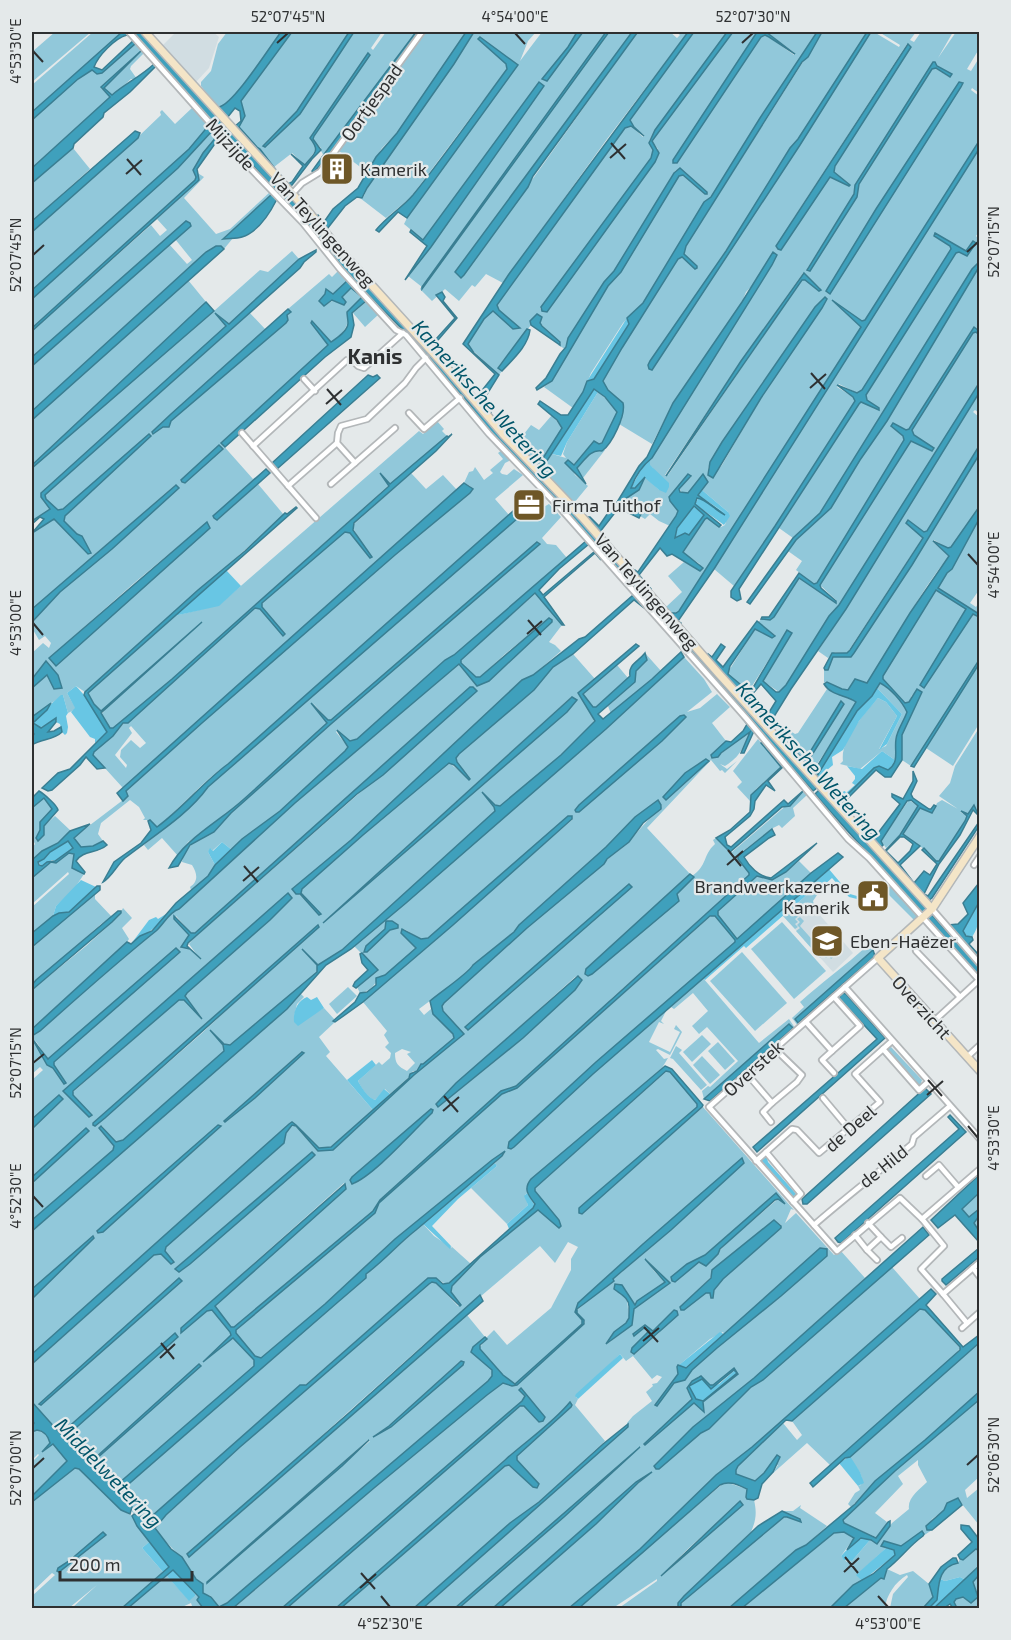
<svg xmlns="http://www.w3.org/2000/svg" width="1011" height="1640" font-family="'Exo 2',sans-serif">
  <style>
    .built { fill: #d1dde2 }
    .green { fill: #91c8da; fill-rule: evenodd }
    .forest { fill: #68c6e4 }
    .water { fill: #3fa0bc; stroke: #3a7e92; stroke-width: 1.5; fill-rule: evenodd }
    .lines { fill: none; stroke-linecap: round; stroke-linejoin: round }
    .street-casing { stroke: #b3b7b9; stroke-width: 8 }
    .secondary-casing { stroke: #b3b7b9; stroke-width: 10 }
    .street { stroke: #fff; stroke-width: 4.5 }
    .secondary { stroke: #f4e5c7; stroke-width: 7 }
    .ticks { fill: none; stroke: #2e3031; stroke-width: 2 }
    .labels { text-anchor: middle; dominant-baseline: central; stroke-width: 4.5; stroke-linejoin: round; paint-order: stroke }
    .street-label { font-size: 18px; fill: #2e3031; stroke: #e4e9ea }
    .poi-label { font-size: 18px; fill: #2e3031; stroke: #e4e9ea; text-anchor: start }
    .water-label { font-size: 20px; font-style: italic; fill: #005569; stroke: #e4e9ea }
    .quarter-label { font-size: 21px; font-weight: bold; fill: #2e3031; stroke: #e4e9ea }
    .neatline { fill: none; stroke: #2e3031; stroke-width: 2 }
    .ticks-label { font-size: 15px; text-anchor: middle; fill: #2e3031 }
  </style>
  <rect width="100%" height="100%" fill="#e4e9ea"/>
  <!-- built -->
  <g class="built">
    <path d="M176,32H213L219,37L209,68L195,83L163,45Z"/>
    <path d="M804,897L853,953L833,972L783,916Z"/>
  </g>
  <!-- green -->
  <g class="green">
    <path d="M55,32H91L32,82V52Z"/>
    <path d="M93,32H122L32,112V85Z"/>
    <path d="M227,32H281C266,53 240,97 219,109L201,86V82L211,71L218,44Z"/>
    <path d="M292,32H349L297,111L263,145L309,100L354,32H382L371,48L373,50L386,32H416L324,156L321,151V148L313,139L314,136L370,55L368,53L310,138L317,148L305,165L292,153L274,167L239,127L243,110L241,101Z"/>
    <path d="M425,32H466L397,133L382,148L367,172L339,151Z"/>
    <path d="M474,32H536L528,41L520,61L542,32H577L568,47L542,79L547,81L583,32H606L422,287L408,276C454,213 498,149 539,83L429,233L423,240L404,224L407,218L518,65L480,37L506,64L507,69L411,197L386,218L360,198L364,196L367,188L454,64Z"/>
    <path d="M609,32H632L455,272L461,278L464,275L637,33L635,32H670L677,38L680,35L676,32H688L607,139L503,283L486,274L475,287L472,285L459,301L445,289L432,301L420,289Z"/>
    <path d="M694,32H727L655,130L649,141L653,150L651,158L540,309L547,311L655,162L658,149L652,141L733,32H757V34L673,160L676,164L761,37L765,35L769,37L794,55L795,53L766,32H817L760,118L711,197L704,202L643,303L623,323L591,373L583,392L573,408L544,387L552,381L608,286L615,279L679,176L683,175L705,194L707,192L680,168L675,171L614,271L604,282L574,328L565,349L558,345L561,344L560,342L540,323L531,321V325L498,367L502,371L499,375L468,346V344L484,319L493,311L513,329L519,327L499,310L497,305L625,128L631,126L643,137L644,135L634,127L630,120Z"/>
    <path d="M822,32H867L798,139L790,148C746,223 695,295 649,369H652L800,145L871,32H874L899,47L900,45L879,32H916L910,40L914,42L921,32H953L938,58L956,32H979V49L967,69L971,71L979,58V93L972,88L971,90L979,96V141L865,320L862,321L832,300L861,327L679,611L671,614L666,607L682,592L668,576L684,562L697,569L700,564L683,553L705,519L707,518L721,527L725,525L728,512L702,490L706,485L703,474L688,493L683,494L679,488L691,477L688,474L670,501L678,511L670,526L659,521L650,514L645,519L640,516L641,514L625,505L622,501L639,490L645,477L659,490L653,468L649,465L650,459L772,265L746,292L742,302L673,403L652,444L619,424L622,419L620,400L608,390L603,381L622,348L678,259L681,257L695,268L697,266L684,254L686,246ZM907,44L911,47L835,166L834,172L850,185L848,186L832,177L827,180L781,250L793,219ZM935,62L937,66L952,74L949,77L935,68L932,69L859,184L857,197L810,271H808L807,269L854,194L855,185ZM959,82L963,84L961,87L826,292L876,209ZM803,273L820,288L819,290L805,279L802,280L668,475H665L741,361ZM827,299L761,398L722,465L718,470H708L710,462L747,405L815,307Z"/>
    <path d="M136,43L145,52L131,66L130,69L137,79H131L112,96L103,88L141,51L101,88L110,97L32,168V120L78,79L92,69L97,74L102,73Z"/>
    <path d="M193,107L209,125L189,149L32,290V232L116,158L161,115L160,112L162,110L175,124Z"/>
    <path d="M212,129L217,136L203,153L194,173L196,177L195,180L32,328V299L178,168L212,131Z"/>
    <path d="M73,148L90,169L32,221V183Z"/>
    <path d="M979,149L980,230L976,236L979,239V262L972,269L820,513L793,538L779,528L859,404L861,402L879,410V408L867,400L866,395L956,253L959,252L967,256L976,243L973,241L966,251L934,234V236L950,246L951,249L862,390L857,393L839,384L837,387L853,397L855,401L775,526L734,586L714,569Z"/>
    <path d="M196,172L204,177L184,198L216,234L230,229L270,192L272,194L224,238H233L224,249L223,247L206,252L32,411V366L169,244L187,264L192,260L175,239L190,226L186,221L32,357V331L151,225L160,236L167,230L157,219L197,182L199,180Z"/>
    <path d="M292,251L299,259L229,325L216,313L227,326L41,493L50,509L32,521V468L214,311L260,270L268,272Z"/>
    <path d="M979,267V331L973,328L909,429L906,430L893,423L891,427L903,436L904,440L817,583L814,584L796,570L802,561L788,551L798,537L831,508L860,460L887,421Z"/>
    <path d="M338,271L348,280L333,294L326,289L325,294L319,301L324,306L334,300L344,305L342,297L353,286L379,314L365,327L353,313L366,302L360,299C345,315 353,329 331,342L313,322H311L329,345L221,443L253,479L266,469L214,516L218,520L258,484L284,515L85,692L76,686L67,693L76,709L68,713L63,695L32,717V688L47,675L54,689L62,687L58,675L46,661L32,679V653L43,643L49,648L51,643L45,636L39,640L32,628V622L60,592L112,549L178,488L175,485L32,609V533L54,519L88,554L90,553L84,542L64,521L65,516L150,436L149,435L63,509L58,510L46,499L45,495L221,339L249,312L266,330L152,432L166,426L169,427L171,421L188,405L286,323L288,320L287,315L290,312L288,309L329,274L332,277ZM219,445L222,449L185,483L182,482V479ZM207,522L158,573L56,665L49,658L133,584Z"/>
    <path d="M188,280L206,302L32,465V420Z"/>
    <path d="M976,332L979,335V383L839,605L829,616L786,685L779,692L763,681L792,633L787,631L745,697L740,692L746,689L728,674V672L755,629L772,638L775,635L758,622L763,618L766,619L774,617L799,578L836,603V600L820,585L911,441L931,451L934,448L914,435L912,430L973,333Z"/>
    <path d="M598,392L615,407L618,412L602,443L599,444L594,441L573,465L568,461L575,475L588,486L574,503L541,470L552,454L566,458L563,454L567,442Z"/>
    <path d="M979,393V413L975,410L973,412L979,417V446L927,531L924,532L908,520L906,523L923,537L849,650L847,653L835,652L828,658L818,651L846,609Z"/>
    <path d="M552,415L562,428L538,466L517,443L531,425L539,430Z"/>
    <path d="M437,421L444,429L442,431L447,436L390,484L381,474L389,485L172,679L113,728H110L101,715L109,705L101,711L98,710L88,693L174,616L219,605L419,431L423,434Z"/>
    <path d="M502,450L511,460L505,463L500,472L502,474L507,475L514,469L523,475L495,499L509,515L228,764C202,781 182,807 157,827L150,820H143L145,818L139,807L130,800L101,823L98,834L103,841L93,846L81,847L73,838L123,800L126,791L164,756L395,555L470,493L473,490L470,486L464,483L469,472L473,471L475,467L484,480L493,473L490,470L503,459L498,453Z"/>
    <path d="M596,450H605L583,478L577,468L592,452Z"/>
    <path d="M979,455V507L951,547L948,548L934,540L933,542L949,556C917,595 895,642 867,683L852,686L848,690L842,689L825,682L824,683V668L828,670L833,657H851L854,653L912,565Z"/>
    <path d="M411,473L426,489L443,475L457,490L123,788L93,755L94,752L113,736L124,723L128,722L255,608L260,609L283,636L285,634L262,607V603L345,532L350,533L370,558L352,526ZM131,726L146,743L140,748L131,740L121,750L120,757L127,765L126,768L115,755L132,733L129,728Z"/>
    <path d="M549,504L561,517L542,538L547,544L556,545L567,558L454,655L445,660L357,739L349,741L338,730L336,732L348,747L345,751L280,811L242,839L232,850L222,842L212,851L211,849L208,852L215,865L208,876L191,890L190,887C199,881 197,873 192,865L182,862C185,839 218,831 231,813L331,724L539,544L537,542L331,720H328L313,703L327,723L243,800L211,826L188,842L178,856L162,838L148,850L144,845L189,808L208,787L519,517L524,518Z"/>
    <path d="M979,519V590L970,603L976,607L979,602V614L938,588L947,573L952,569Z"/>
    <path d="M936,590L966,609L920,685L942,662L973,613L979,617V660L911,766L902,760V735L922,692L912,695L909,703H905L883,679L882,676Z"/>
    <path d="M536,593L562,625L549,642L555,645L561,651L533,675L522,680L351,840L293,888L319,915L320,914L301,892L302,889L363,835L449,763L470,779L457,762L456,758L459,754L534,690L553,667L573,654L595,679L578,693L593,716L594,723L561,755L505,803L500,806L495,805L482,792L494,807L495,811L481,824L359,936L335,955L318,965L317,972L312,977L230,1045L224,1044L210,1030L223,1045L224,1051L123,1140L116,1142L102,1126L99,1128L114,1146L113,1150L32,1220V1183L89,1131L86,1128L32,1177V1129L63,1099L59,1095L32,1119V1080L43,1070L40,1067L32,1074V1036L40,1031C78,997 116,963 156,931C164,924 169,912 179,909L295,803L459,664L475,684L489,681L552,622L550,618L505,654L480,677H476L461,663V660ZM470,687H473L476,691L194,938L189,944L200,959L190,949L181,947L189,935L174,919L176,916L191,933H195ZM571,697H574L567,712L323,923ZM288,893L292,898L270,920L187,993L185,996L203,1019L184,1000H179L73,1092V1095L92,1115L89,1117L71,1097L67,1095L68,1088ZM318,925L201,1034L105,1118L93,1125V1123ZM176,949L180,952L54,1062V1065L66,1083L64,1084L53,1068L47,1065L35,1040L48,1059Z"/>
    <path d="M645,653L661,671L611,714L608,706L635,682L636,671L647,657Z"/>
    <path d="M684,657L704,679L712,692L687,712L700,708L717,694L730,707L712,723L726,741L722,745L718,756L749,732L751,733C741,749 742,755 725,766L720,764L727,769L737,761L725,773L722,770L720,771L711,760L647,828L690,874L586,969L636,936L679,901L677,894L693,877L692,876C708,865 702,856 715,844L713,840L716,838L732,852L803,791L807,795L793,808L795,816L782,828L779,825L773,828L739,854L738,859L749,873V875L611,999L603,1009L516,1086L501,1091L380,1200L373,1211L234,1327H231L215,1306L346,1189L344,1183L181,1328V1333L207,1311L212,1310L230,1332L231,1335L203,1362L233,1338L254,1360V1366L119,1483H113L75,1450L32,1402V1365L154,1255L161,1254L171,1264L174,1262L165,1251L166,1247L284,1143L286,1133L292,1125L295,1126L316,1149L333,1150L414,1075L464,1034L443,1011L442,1006L444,1003L527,928L604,864C609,855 622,850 629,842C640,829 649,818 662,806L658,801L635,817L606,847L519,925L514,932L473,965L470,971L419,1009L424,1015L431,1009L433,1014L454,1034L455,1038L417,1071H413L409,1077L390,1094L385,1089L375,1100C367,1097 362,1089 358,1081L379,1062L382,1065L390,1058L391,1053L385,1047L389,1043L384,1035L387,1031L363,1002L572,820L568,816L428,938L421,939L404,929L417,948L385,975L382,977L379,976C374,986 372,990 360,993L357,987L378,970L354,946L606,729ZM684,715L686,717L662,741L579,812H576L579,805L680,716ZM706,759L708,761L666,800L692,768ZM632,887L468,1030L466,1029ZM579,976L582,980L575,990L498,1059L438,1107L477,1065L575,977ZM402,1049L411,1052L407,1054L415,1063L407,1071C398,1066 395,1064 395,1053ZM431,1109L403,1143L354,1184L350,1180L352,1177ZM310,1154L312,1158L181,1271L178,1266ZM179,1278L181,1281L41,1405L39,1404ZM174,1334L177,1335L67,1432L66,1429Z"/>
    <path d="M979,664V724L953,766L926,748Z"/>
    <path d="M617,665L628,678L596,707H593L583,694Z"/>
    <path d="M879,683C889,687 903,702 907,712L896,747L895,760L882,751L860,769L840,764L843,761C840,740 865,713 878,698L886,702L897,716L879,749L886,746L902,714L877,688Z"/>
    <path d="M827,689L856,702L848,718L813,770L807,769L805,766L840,702L807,757L803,759L792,746L786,744L792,732L795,734L798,733Z"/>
    <path d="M979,728V813L974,805L968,814L960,812L967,816C960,833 949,849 937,862L919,845L903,835L920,807L929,812H933L937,803L942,800L958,809L939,796L950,783L955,766Z"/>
    <path d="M758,739L781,767L756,789L750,801L737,787L742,782L733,771Z"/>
    <path d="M44,798L52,809L40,822V830L36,838L38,841L44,835V826L55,816L71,831L58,843L42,851L32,860V848L35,844L33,840L32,841V808Z"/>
    <path d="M909,800L919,807L900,835L886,848L884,845L880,848L881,841Z"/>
    <path d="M69,853L75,854L72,868L84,874L74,889L56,906L53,916L32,933V907L69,874L68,872L32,904V878L51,862L56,863Z"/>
    <path d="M799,861L811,873L737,939L718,915V911L757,876L772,880L786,872Z"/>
    <path d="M889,887H893L918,915L915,921L889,895L885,897L884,895L888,891L887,889Z"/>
    <path d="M95,893V899L112,917L101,924L32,985V947Z"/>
    <path d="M809,893H815L817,895L813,901L816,911L808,902L800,909L802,913L795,919L798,922L795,924L798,927L795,929L783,916Z"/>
    <path d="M123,908L132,918L122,928L129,939L127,942L32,1029V990L86,946L119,916Z"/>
    <path d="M711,916H715L735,940V942L563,1092L509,1142L514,1147L593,1074L666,1011L661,1021L664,1024L659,1022L649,1042L670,1052L680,1032L674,1029L676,1025L682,1032L670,1055L658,1049L656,1050L664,1059L668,1058L662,1068L529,1181L527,1193L525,1195L528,1205L507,1224L471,1188L497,1166L495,1163L505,1153L492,1160L395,1239L325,1304L261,1358L255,1356L236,1333V1330L375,1213L379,1203L502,1094L517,1088Z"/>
    <path d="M800,917L804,921L800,926L826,955L830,951L834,956L831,959L829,956L826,958L823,955L820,958L796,931L800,928L797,925L800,922L797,919Z"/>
    <path d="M782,922L826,971L794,999L751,949Z"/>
    <path d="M867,946L873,950L795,1019L799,1023L798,1026L792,1018L804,1007L800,1002C822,982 845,966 867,946Z"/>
    <path d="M742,952L787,1003L755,1031L710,981Z"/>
    <path d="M703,978L759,1043L789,1019L795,1028L792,1029L789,1024L704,1099L702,1091L708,1086L710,1087L738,1061L707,1027L699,1034L692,1026L708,1011L693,993L674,1009L671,1007Z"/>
    <path d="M348,987L357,996L337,1014L329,1004Z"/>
    <path d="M300,993L304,997L297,1004L294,1017L315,1013L324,1008L335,1020V1022L319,1037L330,1052L326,1056L373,1110L331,1147L319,1148L296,1125L289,1124L32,1354V1299L94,1237L93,1236L32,1289V1231L287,1009ZM301,1052L303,1054L255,1098L224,1121ZM218,1125L220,1126L213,1134L103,1232L98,1231Z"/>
    <path d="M702,1035L711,1044L692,1062L683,1052Z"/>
    <path d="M718,1042L735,1061L725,1070L708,1051Z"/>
    <path d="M676,1046L682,1050L679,1053L707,1085L701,1090L673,1059L670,1058Z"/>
    <path d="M891,1047L922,1080L920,1086L888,1051V1048Z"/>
    <path d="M702,1056L720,1075L710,1084L693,1065Z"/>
    <path d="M667,1071H670L697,1104V1107L587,1201L582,1214L703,1107L794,1210L791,1209L785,1223L796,1213L834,1255L840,1250L865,1278L754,1378L693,1427L656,1469H659L701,1433L709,1429L751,1387L763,1380L892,1267L920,1299L752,1447L716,1475L640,1549L569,1608H499L596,1524L613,1505L652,1472L636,1482L493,1608H459L564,1517L615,1469L455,1608H423L628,1427L627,1423L633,1416L652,1401L646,1392L653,1386L652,1384L657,1383L662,1377L657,1375L652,1379L633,1356L626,1361L620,1354L576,1397L578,1399L575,1405L605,1441L539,1502L510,1523L414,1608H341L505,1466L509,1465L533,1487L539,1484L517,1460V1456L571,1407L570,1403C551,1424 526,1441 504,1460C449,1510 392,1559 336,1608H287L520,1406H524L541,1422L545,1417L520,1390L525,1396L522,1401L282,1608H234L374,1488L487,1395L503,1383L513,1386L517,1385L584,1324L585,1322L579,1316L583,1322L582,1324L515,1384L503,1375L479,1349L486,1338L494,1330L507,1345L551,1308L571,1270V1259L578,1247L568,1242L555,1263L540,1246L422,1346L252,1498L190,1557L467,1315L485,1337L473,1347L471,1352L492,1370V1376L488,1381L227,1603L219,1607L211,1596L203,1594C195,1567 171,1549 154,1528L156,1525L240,1447L429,1284L432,1282L436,1283L458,1306L461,1305L451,1292L452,1286L480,1257L537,1210L559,1220L535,1191V1188ZM744,1163L671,1230L576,1311L578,1303L643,1244ZM776,1193L778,1199L731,1239L706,1265L699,1262L675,1281L671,1277L687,1264L705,1255ZM774,1220L781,1225V1228L723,1279L714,1290L713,1298L710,1293H706L684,1310L680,1307L711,1277L712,1270ZM820,1248L827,1256L781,1296L717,1348L692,1370L685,1380L674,1383L656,1405L678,1374V1366L710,1339L723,1332L724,1334ZM646,1259L670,1283L634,1309L632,1325L607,1344L614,1332L626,1323L630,1318C625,1305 633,1300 616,1291L618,1284C629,1287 627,1299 635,1305L665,1282L654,1271ZM674,1310L659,1333L635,1354L632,1348L649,1331L644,1328L633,1336V1334L646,1326L653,1331ZM464,1362L391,1427L375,1435L389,1426L458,1363ZM734,1368L738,1374L703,1402L704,1411L694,1403L644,1444L690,1401L692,1396L687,1390L699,1376L710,1385H713ZM368,1440L370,1441L207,1583V1582Z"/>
    <path d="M979,1191V1232L960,1208Z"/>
    <path d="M423,1224L434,1236L452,1248L451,1246L471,1264L447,1285L436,1278H428L305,1385H300L153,1515L146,1518L132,1512V1507L122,1493L123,1489L338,1302L366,1278V1274Z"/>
    <path d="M920,1309L925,1310L960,1348L952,1359L830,1465L807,1443L772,1474L778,1465L768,1469L755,1481L736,1474V1470L738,1466L783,1423L797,1440L802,1435L792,1421Z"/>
    <path d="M979,1343V1392L925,1440L875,1481L851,1507L848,1504L855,1493L860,1490L858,1486L861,1485C865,1473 854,1467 850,1457Z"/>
    <path d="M979,1400V1477L965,1490L967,1498L979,1488V1525L957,1498L947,1503L944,1510L932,1519L927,1530H932L923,1536L924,1534L910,1539L901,1546H881L886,1548L857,1575L862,1581L853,1585L830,1608H742L834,1533L844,1532L854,1538L841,1556L847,1562L852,1561L870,1540L875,1543L879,1542L892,1523L909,1509C907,1498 920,1489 927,1482L918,1465V1460L898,1476L903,1484L875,1513L887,1522L878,1538L844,1523L843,1520L895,1471Z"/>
    <path d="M37,1430L47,1435L50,1443L42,1452L53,1444L68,1461L32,1496V1462L39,1455L38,1454L32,1460V1432Z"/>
    <path d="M75,1468L79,1469L121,1510L132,1516L149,1542L142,1548L163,1572L122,1608H72L97,1585L69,1608H32V1596L55,1575L52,1573L32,1592V1502Z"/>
    <path d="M725,1482L747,1489V1499L754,1500C757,1513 756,1520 751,1532L684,1596L678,1603V1608H619L657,1581V1579L613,1608H579L625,1566ZM743,1506L738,1509L662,1576C686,1549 713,1524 743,1506Z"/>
    <path d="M801,1505L800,1508L827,1526L806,1545L796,1550L729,1608H681V1603L784,1517L787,1516L800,1522V1519L782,1511H793Z"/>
    <path d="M977,1549L979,1551V1566L966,1580L960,1577L945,1581L940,1579C942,1571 949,1564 958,1563L960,1559L963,1560Z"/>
    <path d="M887,1569L900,1575L913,1571L929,1584L933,1597L923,1608H890L893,1594L908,1577L907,1575C895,1582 886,1596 885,1608H844L884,1576Z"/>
    <path d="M166,1575L189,1600L196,1595L199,1597L197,1600L203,1608H188L192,1606L191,1603L180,1608H128Z"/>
    <path d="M979,1575V1608H957L954,1602L956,1599L964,1597L969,1602L978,1597L973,1582Z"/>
  </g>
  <!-- forest -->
  <g class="forest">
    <path d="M627,318L629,324L594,379L587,381Z"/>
    <path d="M594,389L598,392L567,442L561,456L552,454Z"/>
    <path d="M650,459V465L669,483V487L666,493L659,490L645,478L638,487L631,488L643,466Z"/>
    <path d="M702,490L728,512L730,516L724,525L695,504L699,497L725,513L698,495Z"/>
    <path d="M693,506L704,515L689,535L685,533L675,538L677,528Z"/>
    <path d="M226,570L241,586L219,606L174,616Z"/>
    <path d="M76,686L84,695L108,732L95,743V739L90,737L71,712L75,708L67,693Z"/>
    <path d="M877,688L902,714L887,744L879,750L897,716L886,702L878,698L859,721L843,750L832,757L833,765L827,770L819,780L815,777L817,776L857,711L872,696Z"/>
    <path d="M61,695H63L68,713L66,716L68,727L67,733L65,735L62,732L60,724L56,722L57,720L39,728L33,723C42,713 52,703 61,695Z"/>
    <path d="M882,751L895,760L894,765L888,770L875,768L840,802L823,784L826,782L837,792V795L842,794V792L845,791L846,793L855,785L852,783L855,779V776L847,766L862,769Z"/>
    <path d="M68,841L74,848L55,861L52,860L42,866L38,862L44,859L50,852Z"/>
    <path d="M222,842L232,850L215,865L208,852L210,848L213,851Z"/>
    <path d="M828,868L850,894L857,896V899L849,897L832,878L815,893H809L746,948L744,946L705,980L703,978Z"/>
    <path d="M81,880L96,887L69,912L59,913L53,916L56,906Z"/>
    <path d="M979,902C979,915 980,926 972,937H968L963,931Z"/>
    <path d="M166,914C158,930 143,933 131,944L149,920L156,917L158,919Z"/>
    <path d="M307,997L311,1000L317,997L324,1008L298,1026L294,1022C293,1012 297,1001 307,997Z"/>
    <path d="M372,1060L376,1065L358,1081C362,1088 367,1097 375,1100L384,1089L390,1094L373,1110L347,1080Z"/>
    <path d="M763,1157L767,1158L768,1162L797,1195L793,1199L761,1162Z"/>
    <path d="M495,1163L497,1166L458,1199L432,1226L451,1246L450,1249L423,1224Z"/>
    <path d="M527,1193L535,1206L509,1229L507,1224L528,1205L524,1196Z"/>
    <path d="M720,1332L724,1334L685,1368L679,1365Z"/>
    <path d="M620,1354L623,1358L578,1399L575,1396L576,1394Z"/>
    <path d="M735,1370L737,1373L703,1401L696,1399L689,1386L702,1378L709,1387L719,1384Z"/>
    <path d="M850,1456L860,1472L864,1483L858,1486L839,1463Z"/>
    <path d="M864,1538L870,1540L852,1561L844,1560L841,1556L854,1542Z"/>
    <path d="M149,1542L168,1564L169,1567L163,1572L142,1548Z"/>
    <path d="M886,1548L894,1550L895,1555L862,1581L856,1575L858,1573Z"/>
    <path d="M173,1570L196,1595L189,1601L166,1575Z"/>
    <path d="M960,1577L966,1580L934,1608H929L937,1600V1587L940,1579L945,1581Z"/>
  </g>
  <!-- water -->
  <g class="water">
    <path d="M122,32H127L132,37L127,35C115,38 98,56 94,67L102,70L134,40L136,43L102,73L97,74L92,70L78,79L32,120V112Z"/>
    <path d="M132,32H141L235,134L356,274L427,349L455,318L436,295L442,292L445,297L443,301L457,318L432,347L578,517L817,788L813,791L687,651L654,610L557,501L494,437L469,404L411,338L377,304L331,255L305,222L185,92Z"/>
    <path d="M281,32H292L241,101L245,116L239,127L257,147L260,149L276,170L274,172L255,148L234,127L241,121L240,111L235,108L227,118L219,107C234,104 270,46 281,32Z"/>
    <path d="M349,32H354L300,114L265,147L263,146L297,111Z"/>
    <path d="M416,32H419L330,155L313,173L312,171L325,153Z"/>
    <path d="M466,32H474L454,64L367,188L362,198L357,197L345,206L327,229L316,217L318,215L324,222L333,209L358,188L376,157L397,133Z"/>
    <path d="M577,32H583L547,81L542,79L568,47Z"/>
    <path d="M606,32H609L422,289V287Z"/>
    <path d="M632,32L637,33L533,176L528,187L464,275L461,278L455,272Z"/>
    <path d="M688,32H694L630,120L634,127L644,136L631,126L625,128L497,305L499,310L520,328L513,329L493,311L484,319L468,344L474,353L499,375L484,399L486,403H490L489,407L492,416L476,398L495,374L463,344L509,274Z"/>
    <path d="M727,32H733L652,141L659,153L655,162L547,312L542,311L541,307L651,158L653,150L649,143L655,130Z"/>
    <path d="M757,32H766L795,54L769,37L765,35L761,37L677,163H673V160Z"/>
    <path d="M817,32H822L808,57L802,62L686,246L684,254L697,266V268L695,269L682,257L678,259L622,348L603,381L608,390L623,403C626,415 612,444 602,451C590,449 585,460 577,468L586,484L565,463L568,460L574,465L594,441L599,444L602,443L617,412L605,397L594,389L541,470L538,466L562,428L557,420L538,404L540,401L561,415H568L583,392L587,381L594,379L629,324L627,318L643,303L704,202L711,197L760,118Z"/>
    <path d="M867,32H871L800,145L652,370L649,369L648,365L650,361L726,251L790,148L798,139Z"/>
    <path d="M480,37L518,65L407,218L398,212L379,232L376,230C387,216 402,208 413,195C446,154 476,111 507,69L506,64L478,39Z"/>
    <path d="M908,44L911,47L835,166L834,172L850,185L849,186L830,177L781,250L778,249L776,246Z"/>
    <path d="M142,50L104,88L112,95C126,83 140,77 154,64L157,65L130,92L104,113L103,117L74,144L73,148L32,183V168L110,97L101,87Z"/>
    <path d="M368,53L370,55L314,136L313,139L321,150L312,159L292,185L288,186L277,175L279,173L288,184L292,182L303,166L291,154L305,165C314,153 321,152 310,138Z"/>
    <path d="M933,62H935L937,66L952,74L950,77L936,68L932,69L859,184L857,197L810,271L807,270L854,194L855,185Z"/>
    <path d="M539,82L544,86L431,247L405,280L427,246L410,232L411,230L423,240Z"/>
    <path d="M959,82L963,83L961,87L830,294L826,291L876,209Z"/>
    <path d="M209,125L212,131L178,168L32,299V290L189,149Z"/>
    <path d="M135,131L140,133L138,138L32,232V221Z"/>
    <path d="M217,136L223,138H219L197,169L199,180L197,182L32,331V328L195,180L196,177L193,170L203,153Z"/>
    <path d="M979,141V149L714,569L678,621L681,623L679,625L670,613H676L679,611L861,327L832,300L862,321L865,320Z"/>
    <path d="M680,168L707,192V194H705L683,175L679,176L621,272L608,286L552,381L537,390L536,388L546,378L560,354L566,347L568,338L604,282L614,271L674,173Z"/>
    <path d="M272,194L277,199C270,213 258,232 242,237C236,239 229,238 223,239Z"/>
    <path d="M186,221L190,223L191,226L32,366V357Z"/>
    <path d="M935,233L966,251L973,241L976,243L967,256L959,252L956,253L866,395L867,400L879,408V410L861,402L859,404L739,589L741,599L737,601L731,597V591L775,526L855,401L853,397L837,385L857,393L862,390L951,249L950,246L934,236Z"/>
    <path d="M216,246H221L224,249L32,420V411L206,252Z"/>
    <path d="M316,250V252L304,262L300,268L45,495L46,499L58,510L63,509L149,434L151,436L65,516L64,521L77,534L82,536L91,553L88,554L54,519L32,533L44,519L40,517L32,524V521L50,509L41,497V493L226,326L215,313L229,324L299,259Z"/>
    <path d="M773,252L777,255L772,265L652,458C643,465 635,477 631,488H635L645,477L639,490L622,501L625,505L641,514L639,518L619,508L615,509L614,514L599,533L585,517H590L599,526L612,507L616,504L639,466L647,457L673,403L742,302Z"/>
    <path d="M979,262V267L887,421L860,460L831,508L796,540L750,604L747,602L793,538L820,513L972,269Z"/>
    <path d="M804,273L821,290L819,291L805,280H802L666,476L741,361Z"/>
    <path d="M348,280L363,295L366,301L352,313L354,325L351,337L325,357L225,447L221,443L328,345L311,323L312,321L331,342C337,338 348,331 348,323C348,319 347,316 347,312L362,297L351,288L342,297L346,302L344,305L332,300L324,306L319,301L325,294L326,289L333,294Z"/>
    <path d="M825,297L827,299L822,308L761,398L713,478L708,475L710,462L722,442L815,307Z"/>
    <path d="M206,302L214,311L32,468V465Z"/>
    <path d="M288,309L291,312L287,315L288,320L286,323L171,421L169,427H163L153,434L152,432L171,414Z"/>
    <path d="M537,314L542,317L540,323L542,326L560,342V345L531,325L530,321Z"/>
    <path d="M974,327L979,331V335L976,332L973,333L912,430L914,435L934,448L932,451L911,441L820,585L821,588L836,601V603L799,578L774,617L770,620L761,619L762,617H769L799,573L814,584L817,583L904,440L903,436L891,426L893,423L906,430L909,429Z"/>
    <path d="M527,329L530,330C528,346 513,359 502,371L498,368Z"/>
    <path d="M368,375L373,377L377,375L380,378L277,469L272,463Z"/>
    <path d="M979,383V393L846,609L791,689L770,723L773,729L745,697L754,686L787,630L792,633L763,681L776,692H779L786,685L829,616L839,605ZM761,684L776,701L768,714L750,697Z"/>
    <path d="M452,434L436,451L354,523L353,530L372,557L370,558L350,533L345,532L262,603V607L285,634L283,636L260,609L255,608L128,723H123L113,736L94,752L93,755L105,768L97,769L86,757L80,765L52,790L48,791L42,788L58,773L70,769L107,732L84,695L85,692L198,590L245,551L285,513L287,514L296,507L297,508L88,693L94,704L101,711L202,622L101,713L110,728H113L172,679L389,486L380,473L390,484L447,436L448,437Z"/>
    <path d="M219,445L223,449L185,483L182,482L181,480Z"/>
    <path d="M979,446V455L912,565L854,653L851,657H833L828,670H825L824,668L832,653H847L850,650L923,538L906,523L908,520L924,532L927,531Z"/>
    <path d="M266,469L270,473L217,520L214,518L213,516Z"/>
    <path d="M688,474L691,476L679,489L680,492L688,493L703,474L708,482L698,495L725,515C716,511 706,499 697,498L695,504L721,525L719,527L707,518L705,519L683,552L703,568L700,571L672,554L667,556L660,548L639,575L651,589L650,590L634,572L635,570L638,572L676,516L678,511L670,501L669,497ZM694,506L704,515L689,535L685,533L675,538L677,528Z"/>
    <path d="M464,483L473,489L470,493L395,555L202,723L126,791L128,796L123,801L117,793Z"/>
    <path d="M176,485L179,488L112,549L60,592L32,622V609Z"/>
    <path d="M979,507V519L952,569L947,573L938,588L979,614V617L973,614L924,688L920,685L966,609L936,590L883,676V679L905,703L909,702L917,689L922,692L902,735V760L891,777H885L876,770L843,803L846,808L844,809L840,802L874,768L879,766L888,770C900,762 894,751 896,739C897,730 904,721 907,712C902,701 890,688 880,683L872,696L857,711L817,776L815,777L807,769L809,767L815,770L856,702C847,695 831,696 824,684L827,682L842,689L848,690L855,679L867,683L910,613L949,556L933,541L948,548L951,547Z"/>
    <path d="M513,511L518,518L208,787C187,816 153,836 125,858C117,865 111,878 103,882L114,862L141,843L151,830L148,821L150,820L157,827C183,808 203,782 228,764Z"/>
    <path d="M207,522L210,528L56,666L49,658Z"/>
    <path d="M586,541L589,544L559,569L539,590L543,595L595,551L601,560L595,553L544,597L564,625H562L535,593L461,660V663L476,677H480L549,618L552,620V622L489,681L477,686L459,664L295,803L179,909C169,912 164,924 156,931C116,963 78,997 40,1031L32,1036V1029L127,942L131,944L140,936L152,931L176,903L208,876L215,865L242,839L280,811L345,751L348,747L337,730L350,741L357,739L445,660L454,655Z"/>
    <path d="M537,542L540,544L331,724L231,813L214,832L190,845L178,866L169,868C185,838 219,822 244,799C272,774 299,748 327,723L311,703L328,720H331Z"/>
    <path d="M632,596H634L644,608L634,600L573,654L553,667L534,690L459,754L456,758L457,762L470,779L469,780L454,765L449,763L363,835L302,889L301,893L321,914L319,915L300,894H296L292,889L351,840L522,680L533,675L579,639L585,637Z"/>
    <path d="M757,621L775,636L772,638L755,629L730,666L728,674L746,689L740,692L707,656L708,654L712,657L721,644L725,647L716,660L723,667Z"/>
    <path d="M636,644L639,646L583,694L593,707H596L630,676C628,664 638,662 645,653L647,660L636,671L635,682L598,714L603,719L652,679L681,652L684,657L606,729L406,903L351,949L326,965L287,1009L32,1231V1220L113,1150L114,1146L99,1128L101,1126L116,1142L123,1140L224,1051L223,1045L210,1030L224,1044L230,1045L317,972V965L302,949L318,965L342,950L495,811L494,807L482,792L495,805L500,806L561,755L595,721L578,693Z"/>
    <path d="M979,660V664L914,767L911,766Z"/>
    <path d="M46,661L58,675L62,688L54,689L47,675L32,688V679Z"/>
    <path d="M470,687H473L477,691L383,775L357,794L188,943L187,946L201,959L190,949L181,947L189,935L174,919V916L191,933H195Z"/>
    <path d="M572,697L577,700L567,712L323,923Z"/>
    <path d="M841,701L844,704L805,766L791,750V747L803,759L807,757Z"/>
    <path d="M51,703L47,710L33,723L41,728L56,718V722L48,732L54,731L61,727L62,732C54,740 41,739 32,745V737L34,734L32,731V717Z"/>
    <path d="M684,715L686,717L662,741L579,812H576L575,810L579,805L680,716Z"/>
    <path d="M742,718L754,731L744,753H741L750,732L721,753L718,757L712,758L711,755L726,741L731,742L743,731L747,724Z"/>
    <path d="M762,742L784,766L768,781L775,791L766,785L755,801L754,809L750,816L725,837L727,845L731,847L784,800L788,804L804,790L790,806L782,807L730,852L716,838L730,830L750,812L751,795L781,767L761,743Z"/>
    <path d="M706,759L709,761L666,800L663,797L685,773Z"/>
    <path d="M913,771L917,781L911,794L913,798L929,809H931L934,805L936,806L932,813L920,808L903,834L920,846L900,865L914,883L924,871L930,875L937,864L922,850L924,848L936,861H939L965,821L967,816L961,811L968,814L974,805L979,816L973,810L960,835L939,864L924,894L928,896L979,822V826L932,898L929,900L923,896L883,853L900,835L918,806L911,800L907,801L881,841L883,845L880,848L861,826L875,837L900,804L892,797V794L903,799L913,781ZM900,837H904L913,844L910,851L898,863L886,851Z"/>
    <path d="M819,790L979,967V976C926,914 868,856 815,794Z"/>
    <path d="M39,791C44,794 57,805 58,810L44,826V835L38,841L36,838L40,830V822L52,809L44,798L32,808V798Z"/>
    <path d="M658,800L661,805V809L643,823L629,842L607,859L604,864L527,928L444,1003L442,1006L443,1011L464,1034L414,1075L333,1150L318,1151L296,1126L292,1125L286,1133L284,1143L166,1247L165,1251L174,1262L171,1264L161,1254L154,1255L32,1364V1354L289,1124L292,1122L296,1125L319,1148L331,1147L409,1078L410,1074L417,1071L421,1064H423L454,1038L453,1034L433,1014L430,1001C439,993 469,973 473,965L514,932L519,925L606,847L635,817Z"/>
    <path d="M568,816H572V819L453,925L363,1002L335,1022L333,1021L355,1002L360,993L367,992L376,985V978L385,975L416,948L401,933L402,929L421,939L428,938Z"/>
    <path d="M90,824L74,838L81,847L93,846L103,841L107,845C97,854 83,850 76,861L85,872L84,874L72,868L74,854L69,853L56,863L51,862L32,878V860L42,851L58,843L70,831ZM68,841L73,848L55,861L47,862L42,866L39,865L38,862L44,859L50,852Z"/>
    <path d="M772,829L775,835L769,838L744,857C749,866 759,877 771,878L817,843L786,872L772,880L757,876L718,911V915L737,939L811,873L838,853L843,857L593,1074L514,1147L511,1149L508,1148L509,1142L596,1062L735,942V940L715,916H710L517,1088L502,1094L379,1203L375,1213L236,1330V1333L255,1356L261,1358L325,1304L395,1239L492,1160L505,1151L502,1156C473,1181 445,1206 416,1230C398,1244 384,1261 366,1274V1278L338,1302L123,1489L122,1493L132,1507L130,1514L121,1510L79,1469L75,1468L32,1502V1496L67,1461L53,1444L42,1452L50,1443C48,1435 44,1431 37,1430L32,1432V1427L34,1423L32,1420V1402C57,1431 83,1458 113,1483H119L254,1366V1360L233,1338L203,1362L231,1335L230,1332L212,1310L207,1311L181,1333V1328L345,1184L346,1189L215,1306L231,1327H234L373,1211L380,1200L501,1091L516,1086L749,875V873L738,859V856Z"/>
    <path d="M690,874L694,877L677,894L679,901L592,974L588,976L585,974L586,969Z"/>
    <path d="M979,883V902L963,931L966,936L972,937L973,940L969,944L978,954L975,957L947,925L958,924L968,914L963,903Z"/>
    <path d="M629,884L632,887L468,1030L465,1027Z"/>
    <path d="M97,886H100V890L32,947V933L53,916L59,913L69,912Z"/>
    <path d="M288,893L292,898L270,920L187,993L185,996L202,1019L184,1000H179L73,1091V1095L92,1115L89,1117L63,1091Z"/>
    <path d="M118,911H121V913L112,922L32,990V985L36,980Z"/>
    <path d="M386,921H392L398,925V928L390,930L367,952H364L366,946L385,929Z"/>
    <path d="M318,925L319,927L105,1118L95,1126L93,1125V1123Z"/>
    <path d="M176,948L180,952L54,1062V1065L66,1083L64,1084L53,1068L47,1065L33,1040L48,1059L49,1058Z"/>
    <path d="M873,950L875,956L798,1023L795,1019Z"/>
    <path d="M362,953L378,970L356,988L353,986L355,982L368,970L362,963L360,954Z"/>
    <path d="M578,976L582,980L575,990L523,1038L438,1107L436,1104L456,1083Z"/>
    <path d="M842,993L846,994L885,1038L757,1152L753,1147L877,1039L839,998Z"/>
    <path d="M789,1024L793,1028L710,1101L704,1099Z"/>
    <path d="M302,1052L304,1053L255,1098L225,1122L224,1121Z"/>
    <path d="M665,1066L672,1069L703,1105L702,1107L582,1214L579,1213V1208L587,1201L697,1107V1104L670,1072L666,1071L535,1188V1191L559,1220L561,1226L559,1228L538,1210L480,1257L452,1286L451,1292L461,1305L460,1306L436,1283L432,1282L429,1284L240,1447L166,1515L155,1528L171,1549L182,1557L196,1579L203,1584V1593L211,1597L219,1607L227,1603L488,1381L492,1376V1370L471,1352L473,1347L485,1337L487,1339L480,1345V1349L503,1375L515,1384L582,1324V1320L575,1312L578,1303L643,1244L742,1158L744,1163L671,1230L621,1272L613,1279L614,1281L577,1309V1313L584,1320V1324L517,1385L512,1386L503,1383L487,1395L374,1488L233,1608H203L197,1600L199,1597L173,1570L128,1608H122L169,1567L137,1526L132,1516L134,1514L146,1518L153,1515L300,1385H306L428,1278H436L443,1284L449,1283L533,1208L535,1204C528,1195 523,1189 531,1179Z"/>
    <path d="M925,1088L931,1094L807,1204H803L802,1199Z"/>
    <path d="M59,1095L63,1099L32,1129V1119Z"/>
    <path d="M431,1109L433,1110L432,1113C413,1131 374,1176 352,1184L350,1180L352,1177Z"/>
    <path d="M950,1115L966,1132L841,1243L838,1242L835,1238L959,1129L948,1117Z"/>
    <path d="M218,1125L221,1126L103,1232L98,1233L97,1231L107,1222Z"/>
    <path d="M86,1128L89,1131L32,1183V1177Z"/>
    <path d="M312,1152L315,1155L312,1158L190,1264L179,1272L175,1269Z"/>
    <path d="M979,1175V1193L962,1209L969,1217L979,1209V1216L974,1223L979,1231V1242L955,1215L938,1228L931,1220Z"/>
    <path d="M776,1193L785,1204L778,1199L775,1200L720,1249L718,1254L706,1266L699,1262L675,1282L672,1281L671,1277L687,1264L705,1255Z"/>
    <path d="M774,1220L781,1226V1228L723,1279L714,1290L713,1298H711L710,1293H706L684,1310H681L680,1307L711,1278L712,1270Z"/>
    <path d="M923,1227L929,1235L763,1380L751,1387L709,1429L701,1433L659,1469H656L654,1466L693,1427L754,1378Z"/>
    <path d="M93,1236L94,1238L32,1299V1289Z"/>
    <path d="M820,1248L827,1249V1256L781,1296L717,1348L692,1370L685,1380L674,1383L657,1406L655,1405L678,1374L677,1367L678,1365L686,1368Z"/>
    <path d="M979,1248V1257L946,1285L942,1281V1279Z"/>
    <path d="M645,1259L670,1283L634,1309L632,1325L606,1344L614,1332L626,1323L629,1318C629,1315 629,1311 629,1308C630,1298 620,1294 614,1289L615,1284L622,1285L635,1305L637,1301L665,1282Z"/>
    <path d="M179,1278L182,1281L41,1405L39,1404Z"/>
    <path d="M931,1289L936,1294L926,1305L963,1347L979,1335V1343L850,1457L845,1458L813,1487L810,1483L960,1350V1347L925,1310L920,1309L792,1421L786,1420L738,1466L736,1470V1474L755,1481L764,1473L777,1455L780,1457L773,1472L762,1484L758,1498L754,1500L747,1499L746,1497L747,1489C738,1485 729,1480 720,1485L579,1608H569L640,1549L716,1475L752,1447Z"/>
    <path d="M480,1295L483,1301L189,1557L187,1554L350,1412Z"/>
    <path d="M674,1310L677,1311L678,1315L634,1354L631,1352L632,1348L649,1331L644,1328L634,1336L633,1334L645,1325L653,1331Z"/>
    <path d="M175,1333L178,1337L69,1434L65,1430Z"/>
    <path d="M461,1361L464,1362L463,1365L391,1427L373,1437L389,1426Z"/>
    <path d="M199,1364L201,1366L95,1460L94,1459Z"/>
    <path d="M734,1368L738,1374L703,1402L704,1412L694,1403L645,1445L644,1444L692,1399L687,1388L692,1381L701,1376L710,1385H713ZM734,1370L737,1373L703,1401L696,1399L689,1386L702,1379L711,1389Z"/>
    <path d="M521,1388L545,1417L543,1421L539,1422L524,1406H520L287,1608H282L522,1401L525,1396L519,1390Z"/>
    <path d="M979,1392V1400L895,1471L843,1520L844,1523L876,1538L888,1522L890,1521V1526L877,1544L871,1540L861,1538L847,1550L854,1538L844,1532L834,1533L742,1608H729L796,1550L806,1545L855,1504L875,1481L925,1440Z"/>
    <path d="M570,1402L572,1405L571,1407L517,1456V1460L539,1484L537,1488L533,1487L509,1465L505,1466L341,1608H336C392,1559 449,1510 505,1460C526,1441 552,1424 570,1402Z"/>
    <path d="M628,1424V1427L423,1608H414L510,1523L539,1502L603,1444Z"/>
    <path d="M369,1440L342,1466L207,1583V1582Z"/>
    <path d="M640,1447L564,1517L459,1608H455Z"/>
    <path d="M652,1472L638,1483L596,1524L500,1608H493L636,1482Z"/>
    <path d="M958,1498L962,1505L932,1530H927L926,1526L944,1510L947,1503Z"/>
    <path d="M740,1501L743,1505L661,1576Z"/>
    <path d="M782,1511L800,1519L801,1522L787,1517H784L681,1603V1608H678V1603L684,1596L758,1526Z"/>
    <path d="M961,1525L969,1526L979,1539V1551L976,1549L963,1560L960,1559L958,1555L972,1542L961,1529Z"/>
    <path d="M922,1531L924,1534L923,1536C909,1546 900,1559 887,1569L884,1579L881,1578L844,1608H830L853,1585L873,1574L895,1555L894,1550L881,1546L884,1541L901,1546Z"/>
    <path d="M103,1532L106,1535L59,1572L57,1571L58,1568L69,1561Z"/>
    <path d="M953,1558H956L958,1563C938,1567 939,1584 937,1600L929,1608H923L933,1597L929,1584L941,1567Z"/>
    <path d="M979,1566V1575L973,1582L978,1597L971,1603L963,1597L956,1599L954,1602L957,1608H953L950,1604L944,1608H934Z"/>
  </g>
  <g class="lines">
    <!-- street casing -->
    <g class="street-casing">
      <g id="street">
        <path d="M129,32L250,168L303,223L340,269L396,330L406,335L489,434L561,509L746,718L848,839L869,858L980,981"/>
        <path d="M292,194L302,183L320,172L422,32"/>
        <path d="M304,379L315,391"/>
        <path d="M409,413L424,429L460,398"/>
        <path d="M242,433L316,518"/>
        <path d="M253,446L347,360H352L358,366L364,368L403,333"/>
        <path d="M355,463L337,443L338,433L341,426L367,419L405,383L416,368L426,358"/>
        <path d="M331,484L395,428"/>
        <path d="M288,486L337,443"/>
        <path d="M974,865L980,856"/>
        <path d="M932,909L980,964"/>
        <path d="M916,951L960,997"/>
        <path d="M878,958L709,1107L837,1251L900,1198L922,1219L980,1169"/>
        <path d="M845,987L980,1139"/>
        <path d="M934,1021L979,980"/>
        <path d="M806,1022L832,1051L860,1026L834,997"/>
        <path d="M883,1049L919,1090L928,1082"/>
        <path d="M832,1051L822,1060L834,1073"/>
        <path d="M967,1057L980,1045"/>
        <path d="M747,1074L772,1103L797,1082L802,1075L775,1049"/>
        <path d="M823,1098L849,1129"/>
        <path d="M771,1122L763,1112L772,1103"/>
        <path d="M766,1152L801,1194L793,1202"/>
        <path d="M756,1161L792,1129L797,1130L819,1153L880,1102L855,1074L892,1041"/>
        <path d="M926,1176L939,1165L958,1187"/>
        <path d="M922,1219L944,1246L921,1269L943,1294L980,1262"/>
        <path d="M814,1225C846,1197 879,1172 912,1144L914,1137L950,1106"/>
        <path d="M855,1235L867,1250L881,1237L868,1223"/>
        <path d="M881,1237L891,1247L902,1238"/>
        <path d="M867,1250L877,1260"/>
        <path d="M973,1268L980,1277"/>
        <path d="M943,1294L967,1323"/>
        <path d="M962,1328L980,1312"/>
      </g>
    </g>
    <!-- secondary casing -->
    <g class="secondary-casing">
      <g id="secondary">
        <path d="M145,32L307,210L337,247L446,367L503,434L582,517L719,674L932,909"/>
        <path d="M980,836L932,909L878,958L980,1071"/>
      </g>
    </g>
    <!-- street -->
    <use href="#street" class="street"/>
    <!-- secondary -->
    <use href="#secondary" class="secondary"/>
  </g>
  <!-- ticks -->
  <path class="ticks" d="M515,33L525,44M277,43L288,33M742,43L753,33M33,51L43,62M611,143L625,159M610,158L626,144M127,159L141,175M126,174L142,160M967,252L978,242M33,255L44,245M811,373L825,389M810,388L826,374M327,389L341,405M326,404L342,390M968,554L978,565M528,620L541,635M33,623L43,635M527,634L542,621M728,850L741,866M727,865L743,851M244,866L258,882M243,881L259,867M33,1063L44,1054M928,1080L942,1096M927,1095L943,1081M444,1096L458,1112M443,1111L459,1097M968,1126L978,1138M33,1196L43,1207M644,1327L658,1342M643,1341L659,1328M161,1343L174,1359M160,1358L175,1344M967,1465L978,1455M33,1468L44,1458M845,1557L858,1573M844,1572L859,1558M361,1573L375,1589M360,1588L376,1574M381,1596L390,1607M878,1596L888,1607"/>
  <!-- icons -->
  <defs>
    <g id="building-square" transform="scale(1.725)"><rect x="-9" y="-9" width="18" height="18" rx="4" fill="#6e5727" stroke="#e4e9ea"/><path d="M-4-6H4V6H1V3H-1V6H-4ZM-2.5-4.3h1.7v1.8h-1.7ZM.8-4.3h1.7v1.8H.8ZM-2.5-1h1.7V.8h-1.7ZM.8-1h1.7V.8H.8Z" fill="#fff"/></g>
    <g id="office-square" transform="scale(1.725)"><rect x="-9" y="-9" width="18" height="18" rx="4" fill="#6e5727" stroke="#e4e9ea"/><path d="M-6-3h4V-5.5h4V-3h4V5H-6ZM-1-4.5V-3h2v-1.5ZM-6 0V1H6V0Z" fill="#fff"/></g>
    <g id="civic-square" transform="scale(1.725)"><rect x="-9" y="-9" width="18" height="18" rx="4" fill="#6e5727" stroke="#e4e9ea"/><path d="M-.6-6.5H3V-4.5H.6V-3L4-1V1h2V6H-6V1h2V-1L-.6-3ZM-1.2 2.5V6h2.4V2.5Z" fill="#fff"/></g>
    <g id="school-square" transform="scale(1.725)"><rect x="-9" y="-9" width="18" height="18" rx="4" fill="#6e5727" stroke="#e4e9ea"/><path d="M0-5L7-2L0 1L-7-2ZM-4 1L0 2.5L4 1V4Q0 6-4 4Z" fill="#fff"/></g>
  </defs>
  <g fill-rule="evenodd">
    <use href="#building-square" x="337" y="169"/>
    <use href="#office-square" x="529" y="505"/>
    <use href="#civic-square" x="873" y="896"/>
    <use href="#school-square" x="827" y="941"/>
  </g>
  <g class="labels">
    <!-- street labels -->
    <g class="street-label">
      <text transform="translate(371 102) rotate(-54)">Oortjespad</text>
      <text transform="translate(231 144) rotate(48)">Mijzijde</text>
      <text transform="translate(323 229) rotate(48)">Van Teylingenweg</text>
      <text transform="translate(647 591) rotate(49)">Van Teylingenweg</text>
      <text transform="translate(922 1007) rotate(48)">Overzicht</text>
      <text transform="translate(753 1068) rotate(-42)">Overstek</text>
      <text transform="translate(850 1128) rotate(-41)">de Deel</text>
      <text transform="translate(883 1166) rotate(-39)">de Hild</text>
    </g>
    <!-- poi labels -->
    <g class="poi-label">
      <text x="360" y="169">Kamerik</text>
      <text x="552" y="505">Firma Tuithof</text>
      <text x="850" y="886" text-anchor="end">Brandweerkazerne<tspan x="850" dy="21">Kamerik</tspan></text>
      <text x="850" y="941">Eben-Haëzer</text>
    </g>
    <!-- water labels -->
    <g class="water-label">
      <text transform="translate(485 398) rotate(48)">Kameriksche Wetering</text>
      <text transform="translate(809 760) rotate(48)">Kameriksche Wetering</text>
      <text transform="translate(109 1472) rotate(46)">Middelwetering</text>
    </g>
    <!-- quarter labels -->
    <g class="quarter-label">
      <text x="375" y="355">Kanis</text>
    </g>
  </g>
  <!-- border -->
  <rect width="1011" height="1640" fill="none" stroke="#e4e9ea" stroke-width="66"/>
  <!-- scale -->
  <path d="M60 1571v9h132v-9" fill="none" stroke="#2e3031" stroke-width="3"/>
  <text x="69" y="1571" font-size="18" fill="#2e3031" stroke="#e4e9ea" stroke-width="4.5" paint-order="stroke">200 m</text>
  <rect x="33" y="33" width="945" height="1574" class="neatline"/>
  <g class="ticks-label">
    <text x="288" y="22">52°07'45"N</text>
    <text x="515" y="22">4°54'00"E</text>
    <text x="753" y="22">52°07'30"N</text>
    <text transform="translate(16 51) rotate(-90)" y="5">4°53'30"E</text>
    <text transform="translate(994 242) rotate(-90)" y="5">52°07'15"N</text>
    <text transform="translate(16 255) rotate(-90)" y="5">52°07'45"N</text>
    <text transform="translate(994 565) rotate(-90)" y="5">4°54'00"E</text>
    <text transform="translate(16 623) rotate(-90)" y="5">4°53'00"E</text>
    <text transform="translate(16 1063) rotate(-90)" y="5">52°07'15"N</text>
    <text transform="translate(994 1138) rotate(-90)" y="5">4°53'30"E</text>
    <text transform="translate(16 1196) rotate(-90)" y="5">4°52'30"E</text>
    <text transform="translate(994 1455) rotate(-90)" y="5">52°06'30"N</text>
    <text transform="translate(16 1468) rotate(-90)" y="5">52°07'00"N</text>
    <text x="390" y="1629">4°52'30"E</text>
    <text x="888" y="1629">4°53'00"E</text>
  </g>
</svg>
